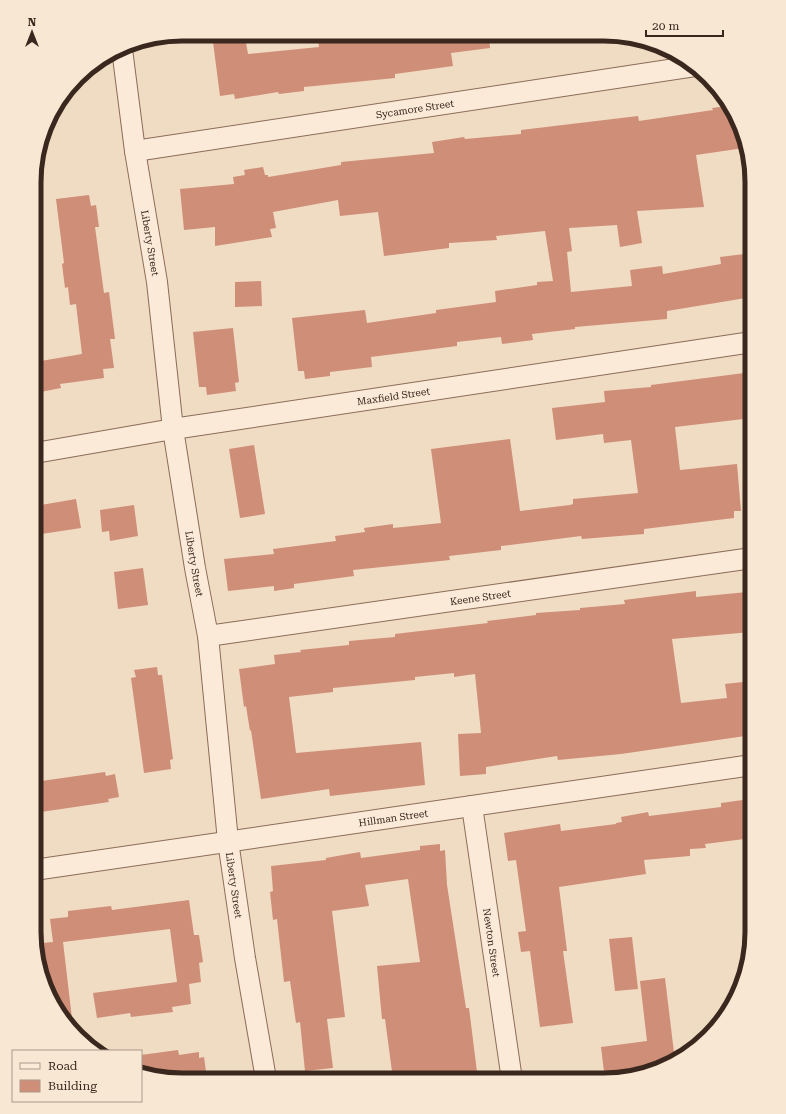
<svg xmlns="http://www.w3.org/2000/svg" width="786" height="1114" font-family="'Roboto Serif',serif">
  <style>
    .building { fill: #cf8e78 }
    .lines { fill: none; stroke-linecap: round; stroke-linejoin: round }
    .street-casing { stroke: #8b6c59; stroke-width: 22 }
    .street { stroke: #faead7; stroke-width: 20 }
    .labels { text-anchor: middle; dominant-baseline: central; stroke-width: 4; stroke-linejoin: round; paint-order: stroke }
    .street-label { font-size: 10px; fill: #3a271e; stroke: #f7e7d3 }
    .rim { fill: none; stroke: #3a271e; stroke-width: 5 }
  </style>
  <rect width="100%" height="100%" fill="#f0dbc3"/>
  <!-- building -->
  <g class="building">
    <path d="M317,34L489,35L490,48L451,53L453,66L395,74V78L304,87V91L279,94L278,92L235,99L234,94L220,96L213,42L245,37L248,54L319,47Z"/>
    <path d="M728,106L737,117L744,148L696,155L704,207L637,211L642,243L620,247L617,225L569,228L572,251L567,252L571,292L632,286L630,270L662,266L663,274L721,264L720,257L752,253V297L667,311V319L575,327V329L532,334L533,340L502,344L501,337L457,342V346L371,357L372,367L330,372V376L305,379L304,371H298L292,318L365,310L367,323L436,313V310L496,302L495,291L537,285V282L553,281L545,231L496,236L497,240L449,243V248L384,256L378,212L340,216L338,200L273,212L276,228L270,229L272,237L215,246V227L184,230L180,189L234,184L233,177L245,175L244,170L263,167L265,175H268V177L341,165V162L434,153L432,142L464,137L465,139L521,134V130L638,116L639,121L713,110L712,108Z"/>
    <path d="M89,195L91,206L96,205L99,227H95L104,293L109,292L115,339H110L114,368L103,369L104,378L60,384L61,388L35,393V362L82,354L76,304L70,305L68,287L65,288L62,264L64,263L56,199Z"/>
    <path d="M261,281L262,306L235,307V282Z"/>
    <path d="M233,328L239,382L235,383L236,391L207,395L206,387H199L193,332Z"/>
    <path d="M752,372V418L675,427L680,470L737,464L741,511H734V518L644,529V534L582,539L581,536L501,546V550L449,556L450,560L353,570L354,576L294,584V588L274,591V586L228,591L224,559L274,554L273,549L336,541L335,536L365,532L364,528L393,524V528L441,523L431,449L510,439L520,511L570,505L573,504V499L638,493L631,440L604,443L603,434L556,440L552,408L605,402L604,391L651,387V385Z"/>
    <path d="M254,445L265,514L240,518L229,449Z"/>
    <path d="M76,499L81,528L35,535V506Z"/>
    <path d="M134,505L138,536L110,541L109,531L102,532L100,510Z"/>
    <path d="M143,568L148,605L118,609L114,572Z"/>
    <path d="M696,591V597L747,592L751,632L672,639L681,703L727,698L725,684L752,681V735L621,754L558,760L557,756L486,767V774L460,776L458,734L481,733L475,674L454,677V673L415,677V680L333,688V692L289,697L296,753L421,742L425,785L330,796L329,789L261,799L251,730L250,731L246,706L244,707L239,669L275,664L274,655L301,652L300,650L349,645V641L395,637V634L488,623L487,621L536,615V613L580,610V608L625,604L624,600Z"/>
    <path d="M157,667L158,675H162L173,759L170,760L171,769L144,773L131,678L136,677L134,670Z"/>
    <path d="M105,772L106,776L115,774L119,797L108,799L109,802L34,813V782Z"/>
    <path d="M750,799L752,838L705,844L706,848L690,849V856L644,860L646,874L559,887L567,951H563L573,1023L540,1027L530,951L521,952L518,932L526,931L516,860L508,861L504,833L560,824L561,831L616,824V823L622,822L621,817L648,812L649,816L721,807V803Z"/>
    <path d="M440,844V851L445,850L447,885L466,1008H469L478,1080L393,1079L385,1019H382L377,966L420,962L408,879L365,885L369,906L332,911L345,1017L327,1019L333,1068L305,1071L300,1022L296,1023L290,981L284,982L277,919L273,920L270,892L273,891L271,866L326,860V858L360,852L361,858L420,850V846Z"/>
    <path d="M189,900L194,935H199L203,962L199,963L201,982L189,984L191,1004L172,1007L173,1012L131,1017L130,1013L97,1018L93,993L177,982L170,929L63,942L73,1027L49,997L41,963H45L42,943L53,942L50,919L68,917V911L111,906L112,910Z"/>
    <path d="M632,937L638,989L615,991L609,939Z"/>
    <path d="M665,978L675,1061L669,1065L605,1080L601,1047L647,1041L640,981Z"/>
    <path d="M178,1050L179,1055L199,1052V1058L204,1057L207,1079H163L141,1073V1055Z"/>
  </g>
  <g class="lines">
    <!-- street casing -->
    <g class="street-casing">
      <g id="street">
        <path id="s1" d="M122,49L135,151L157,282L173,429L195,568L208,636L228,841L245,958L266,1079"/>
        <path id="s2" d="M135,151L695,66"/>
        <path id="s3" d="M35,453L173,429L752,342"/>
        <path id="s4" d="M208,636L752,558"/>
        <path id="s5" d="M472,806L512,1080"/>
        <path id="s6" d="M34,870L752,765"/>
      </g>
    </g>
    <!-- street -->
    <use href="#street" class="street"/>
  </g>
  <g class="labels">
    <!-- street labels -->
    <g class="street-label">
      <text stroke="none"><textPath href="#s2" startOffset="283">Sycamore Street</textPath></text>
      <text stroke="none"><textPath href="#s1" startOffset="196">Liberty Street</textPath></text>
      <text stroke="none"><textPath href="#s3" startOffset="363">Maxfield Street</textPath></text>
      <text stroke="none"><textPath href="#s1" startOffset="520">Liberty Street</textPath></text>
      <text stroke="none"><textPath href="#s4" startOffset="275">Keene Street</textPath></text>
      <text stroke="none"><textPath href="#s6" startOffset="363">Hillman Street</textPath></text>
      <text stroke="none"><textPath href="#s1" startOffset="844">Liberty Street</textPath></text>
      <text stroke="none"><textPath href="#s5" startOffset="138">Newton Street</textPath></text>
    </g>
  </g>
  <!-- crop -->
  <path d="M0 0H786V1114H0ZM182 41H604A141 141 0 0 1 745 182V932A141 141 0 0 1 604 1073H182A141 141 0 0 1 41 932V182A141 141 0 0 1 182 41Z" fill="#f7e7d3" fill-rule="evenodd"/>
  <path class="rim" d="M182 41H604A141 141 0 0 1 745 182V932A141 141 0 0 1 604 1073H182A141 141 0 0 1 41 932V182A141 141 0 0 1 182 41Z"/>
  <!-- legend -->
  <rect x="12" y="1050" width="130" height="52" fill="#f7e7d3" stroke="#ab9a8b"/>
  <rect x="20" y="1063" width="20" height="6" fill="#faead7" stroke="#ab9a8b"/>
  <text x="48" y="1070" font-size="12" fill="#3a271e">Road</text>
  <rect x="20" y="1080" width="20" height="12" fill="#cf8e78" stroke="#ab9a8b"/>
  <text x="48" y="1090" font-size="12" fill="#3a271e">Building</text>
  <!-- north arrow -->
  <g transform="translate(32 32)" stroke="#f7e7d3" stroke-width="3" paint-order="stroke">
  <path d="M0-3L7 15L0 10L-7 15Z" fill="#3a271e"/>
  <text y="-6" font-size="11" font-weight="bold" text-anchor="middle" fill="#3a271e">N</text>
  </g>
  <!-- scale -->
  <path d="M646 30v6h77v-6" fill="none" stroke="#3a271e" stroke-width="2"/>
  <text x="652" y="30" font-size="12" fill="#3a271e" stroke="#f7e7d3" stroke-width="3" paint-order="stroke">20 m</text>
</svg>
